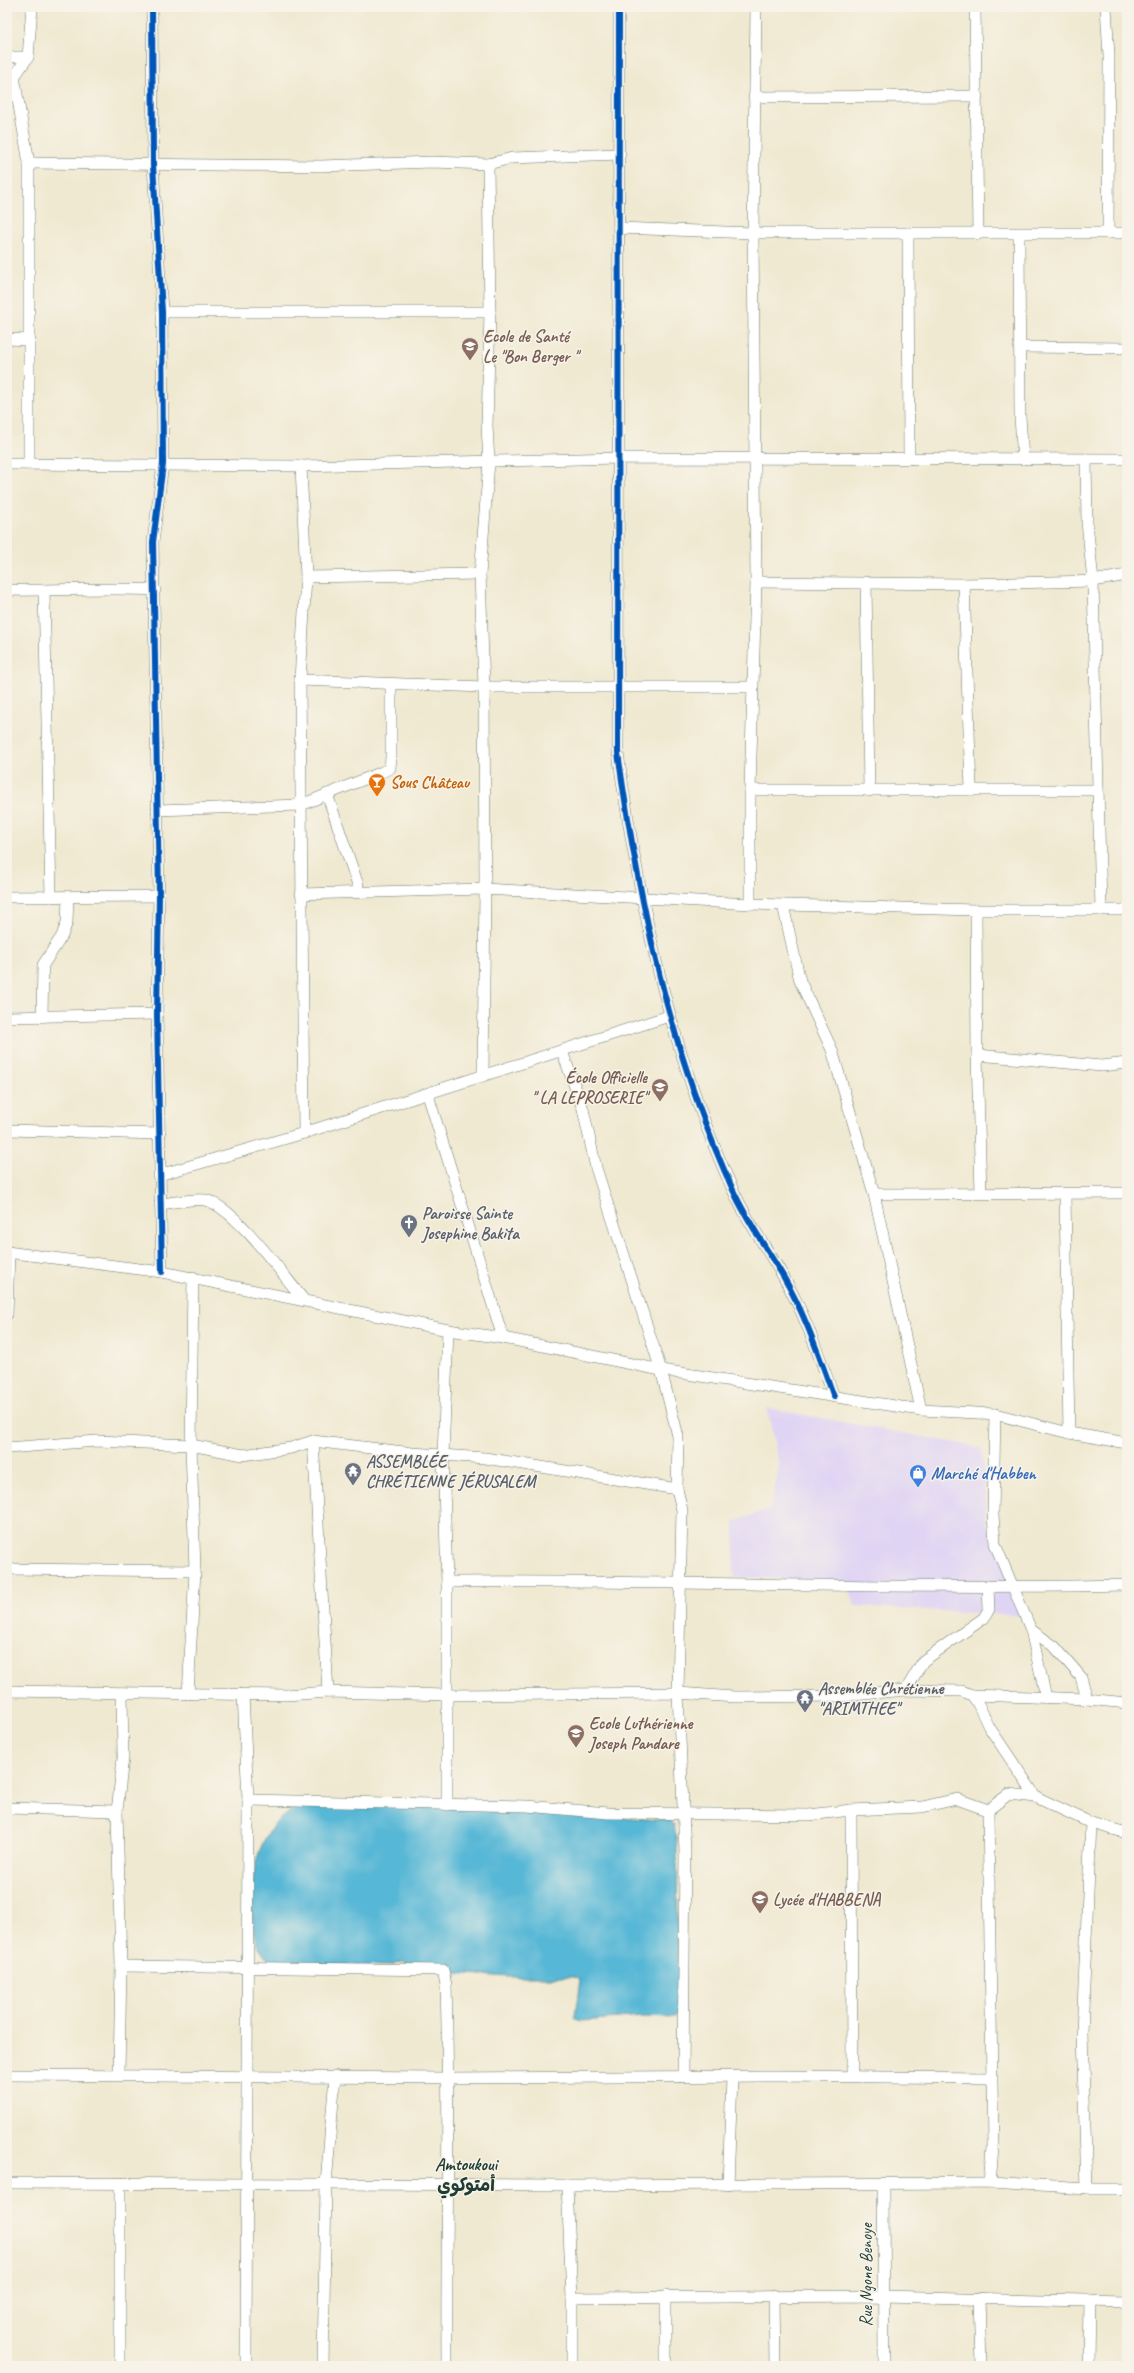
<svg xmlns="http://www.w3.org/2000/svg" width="1134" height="2373" font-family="Caveat,'Playpen Sans Arabic',sans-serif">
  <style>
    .built { fill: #e0d4f4 }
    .water { fill: #57b7d6; stroke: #3b7a85 }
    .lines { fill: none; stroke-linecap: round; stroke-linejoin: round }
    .minor-casing { stroke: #68796b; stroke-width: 12 }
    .minor { stroke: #fff; stroke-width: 11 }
    .cycleway-casing { stroke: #f7f3e8; stroke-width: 8 }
    .cycleway { stroke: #0057b8; stroke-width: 6 }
    .labels { text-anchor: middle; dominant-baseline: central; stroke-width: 3; stroke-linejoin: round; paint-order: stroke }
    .education-label { font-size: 17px; font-weight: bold; fill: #785e54; stroke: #f7f3e8; text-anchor: start }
    .food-label { font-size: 17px; font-weight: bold; fill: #c56008; stroke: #f7f3e8; text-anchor: start }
    .worship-label { font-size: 17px; font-weight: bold; fill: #5b616d; stroke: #f7f3e8; text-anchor: start }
    .shop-label { font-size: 17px; font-weight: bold; fill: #366cbe; stroke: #f7f3e8; text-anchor: start }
    .street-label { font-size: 17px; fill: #1f3d34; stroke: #f7f3e8 }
    .neighbourhood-label { font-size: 18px; font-weight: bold; fill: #1f3d34; stroke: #f7f3e8 }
  </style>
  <rect width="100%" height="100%" fill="#f7f3e8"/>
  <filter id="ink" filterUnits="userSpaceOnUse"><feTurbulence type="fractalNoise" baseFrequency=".025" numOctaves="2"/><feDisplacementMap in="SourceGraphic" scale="8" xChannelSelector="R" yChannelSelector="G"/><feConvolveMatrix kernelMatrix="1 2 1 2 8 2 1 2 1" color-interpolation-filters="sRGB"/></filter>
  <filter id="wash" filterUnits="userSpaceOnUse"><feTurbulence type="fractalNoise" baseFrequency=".012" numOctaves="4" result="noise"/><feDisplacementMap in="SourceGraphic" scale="16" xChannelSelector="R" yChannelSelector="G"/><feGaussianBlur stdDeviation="0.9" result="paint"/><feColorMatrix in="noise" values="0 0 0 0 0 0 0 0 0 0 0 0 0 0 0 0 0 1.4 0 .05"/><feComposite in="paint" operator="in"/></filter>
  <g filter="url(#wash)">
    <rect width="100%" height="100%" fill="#f0e9d1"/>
    <!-- built -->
    <path class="built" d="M767,1408L982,1448L987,1526L1030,1616L855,1606L845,1581L734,1577V1522L771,1508L779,1466Z"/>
    <!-- water -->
    <path class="water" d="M306,1804L507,1808L671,1821L674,1824L677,1846L679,2008L675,2017L643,2016L581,2021L576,2018L575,2015L580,1980L575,1977H508L453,1973L440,1966L413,1965L402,1962L390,1966L278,1963C254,1954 254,1936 252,1913C250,1869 259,1820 306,1804Z"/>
  </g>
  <g filter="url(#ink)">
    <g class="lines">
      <!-- minor casing -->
      <g class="minor-casing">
        <g id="minor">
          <path d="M152,7L153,165L162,312L163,464L153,542L159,896L157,1014L162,1272"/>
          <path d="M619,7L618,753C639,903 670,1052 733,1190C747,1221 766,1247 783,1276C805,1314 819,1356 834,1397"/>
          <path d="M975,7L978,234"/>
          <path d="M1106,7L1109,56L1108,233"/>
          <path d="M7,57H28"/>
          <path d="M754,97L977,96"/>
          <path d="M29,163L321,166L432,162L488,164L512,158L620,154"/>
          <path d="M619,228L753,233H1127"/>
          <path d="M908,233L909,459"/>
          <path d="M1019,234L1020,417L1023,459"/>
          <path d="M162,312H490"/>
          <path d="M7,339L30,340"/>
          <path d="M1020,347L1127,348"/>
          <path d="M1086,459L1087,522L1093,581L1101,910"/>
          <path d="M7,464L301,466L617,458L1127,459"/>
          <path d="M29,464V163L14,77L28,57L32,7"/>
          <path d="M301,466L306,577L300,680L304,1133L669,1016"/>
          <path d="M306,577L480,574"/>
          <path d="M756,582L964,584L1093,581L1127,575"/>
          <path d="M866,582L869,791"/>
          <path d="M964,584L971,790"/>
          <path d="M7,590C56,591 105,587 155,590"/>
          <path d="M44,590L51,897"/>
          <path d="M300,680L484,687H752"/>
          <path d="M750,790H1098"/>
          <path d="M327,794L358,885"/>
          <path d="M157,810L301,805L382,772L390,768L391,757V684"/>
          <path d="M301,894L485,889L750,904L976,910H1127"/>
          <path d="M7,897L159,896"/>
          <path d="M750,904V790L756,582L753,233L756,7"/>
          <path d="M783,905L800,981L832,1050L874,1194L921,1410"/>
          <path d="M976,910L977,1055L981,1193"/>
          <path d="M7,1017L157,1014"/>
          <path d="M42,1017L43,965L62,936L67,922L68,897"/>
          <path d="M562,1051L583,1109L596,1168L661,1370L678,1436L677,1489L682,1510L678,1693L685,1852L683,2077"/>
          <path d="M977,1055L1102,1066L1127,1063"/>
          <path d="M483,1076L485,889L484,687L480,574L489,462L487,426L490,312L488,164"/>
          <path d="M428,1095L503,1338"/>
          <path d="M7,1130L160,1134"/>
          <path d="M159,1175L304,1133"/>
          <path d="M874,1194L1127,1193"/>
          <path d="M1065,1194L1069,1433"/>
          <path d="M160,1204C172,1203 194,1198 205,1200C234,1206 283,1275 303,1299"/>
          <path d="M7,1252L162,1272L448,1330L503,1338L661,1370L921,1410L995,1414L1069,1433L1127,1443"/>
          <path d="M7,1314L9,1252"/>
          <path d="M995,1414L993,1514L995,1544L1031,1630L1055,1647L1081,1677L1087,1699L1127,1703"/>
          <path d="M313,1441L328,1692"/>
          <path d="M7,1448L97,1441L191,1445L243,1455L291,1448L313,1441L412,1453L485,1458L677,1489"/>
          <path d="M7,1569L195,1571"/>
          <path d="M447,1582C674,1580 900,1590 1127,1585"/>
          <path d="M1031,1630L1046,1698"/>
          <path d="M906,1690L923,1661L984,1618L989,1609L988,1587"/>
          <path d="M7,1691L286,1695L328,1692L447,1695L678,1693L735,1697L842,1696L906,1690L962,1691L972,1695L977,1702L989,1727L1036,1797"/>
          <path d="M188,1694L195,1571L191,1445L193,1277"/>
          <path d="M243,1694L248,1800L246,2366"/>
          <path d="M972,1695L1087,1699"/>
          <path d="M248,1800L527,1806L608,1813L809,1815L851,1810L922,1807L957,1799L988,1810"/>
          <path d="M447,1805V1582L443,1455L448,1330"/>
          <path d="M7,1808L117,1811"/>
          <path d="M851,1810L852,2076"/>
          <path d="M988,1810L993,2147L990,2183"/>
          <path d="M988,1810L1009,1794L1036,1797L1091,1823L1127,1833"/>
          <path d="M121,1966L443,1970L446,1985C450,2112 446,2239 447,2366"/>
          <path d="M119,2074L121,1966L117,1811L123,1758L122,1693"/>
          <path d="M7,2075L449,2078L777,2076L991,2078"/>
          <path d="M7,2183L567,2185L990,2183L1087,2189H1127"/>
          <path d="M883,2184L884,2366"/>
          <path d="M567,2185L572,2298V2366"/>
          <path d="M728,2185L732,2077"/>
          <path d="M1087,2189L1082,2033L1091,1823"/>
          <path d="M666,2296V2366"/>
          <path d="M774,2296L775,2366"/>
          <path d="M572,2298L883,2296L1127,2302"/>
          <path d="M979,2298L981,2366"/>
          <path d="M120,2366V2183"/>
          <path d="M323,2366L326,2184L335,2076"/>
          <path d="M1088,2366L1089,2301"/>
        </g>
      </g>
      <!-- minor -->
      <use href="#minor" class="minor"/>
      <!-- cycleway casing -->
      <g class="cycleway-casing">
        <g id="cycleway">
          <path d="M152,7L153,165L162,312L163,464L153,542L159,896L157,1014L162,1272"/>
          <path d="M619,7L618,753C639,903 670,1052 733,1190C747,1221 766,1247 783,1276C805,1314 819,1356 834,1397"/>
        </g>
      </g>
      <!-- cycleway -->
      <use href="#cycleway" class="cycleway"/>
    </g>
  </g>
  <!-- icons -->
  <defs>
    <g id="school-pin" transform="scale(0.9)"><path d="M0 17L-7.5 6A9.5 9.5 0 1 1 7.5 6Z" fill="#8d6e63" stroke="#f7f3e8"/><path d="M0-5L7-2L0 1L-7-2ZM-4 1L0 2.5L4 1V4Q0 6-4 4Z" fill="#fff"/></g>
    <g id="bar-pin" transform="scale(0.9)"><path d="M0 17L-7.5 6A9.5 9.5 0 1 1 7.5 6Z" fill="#e8710a" stroke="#f7f3e8"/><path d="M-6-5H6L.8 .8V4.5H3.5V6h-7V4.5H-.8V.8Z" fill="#fff"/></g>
    <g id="church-pin" transform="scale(0.9)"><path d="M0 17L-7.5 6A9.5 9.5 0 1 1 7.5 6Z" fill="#6b7280" stroke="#f7f3e8"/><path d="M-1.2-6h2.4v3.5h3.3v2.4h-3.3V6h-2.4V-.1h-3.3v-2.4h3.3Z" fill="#fff"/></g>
    <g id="temple-pin" transform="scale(0.9)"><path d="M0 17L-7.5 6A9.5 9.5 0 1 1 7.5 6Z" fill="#6b7280" stroke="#f7f3e8"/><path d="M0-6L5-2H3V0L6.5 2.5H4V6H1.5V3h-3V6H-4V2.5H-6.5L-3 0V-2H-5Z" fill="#fff"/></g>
    <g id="shop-pin" transform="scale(0.9)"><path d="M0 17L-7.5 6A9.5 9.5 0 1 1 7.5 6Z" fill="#3f7fe0" stroke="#f7f3e8"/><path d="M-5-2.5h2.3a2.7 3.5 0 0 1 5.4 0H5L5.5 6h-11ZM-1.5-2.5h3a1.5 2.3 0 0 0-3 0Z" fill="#fff"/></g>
  </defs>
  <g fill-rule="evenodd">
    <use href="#school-pin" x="470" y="346"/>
    <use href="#bar-pin" x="377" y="782"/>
    <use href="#school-pin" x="660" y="1087"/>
    <use href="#church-pin" x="409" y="1223"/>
    <use href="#temple-pin" x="353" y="1471"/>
    <use href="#shop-pin" x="918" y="1473"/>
    <use href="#temple-pin" x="805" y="1698"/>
    <use href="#school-pin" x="576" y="1733"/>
    <use href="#school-pin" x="760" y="1899"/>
  </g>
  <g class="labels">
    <!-- education labels -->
    <g class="education-label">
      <text x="483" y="336">Ecole de Santé<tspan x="483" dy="20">Le "Bon Berger "</tspan></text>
      <text x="647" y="1077" text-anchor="end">École Officielle<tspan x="647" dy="20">" LA LEPROSERIE"</tspan></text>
      <text x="589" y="1723">Ecole Luthérienne<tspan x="589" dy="20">Joseph Pandare</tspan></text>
      <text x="773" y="1899">Lycée d'HABBENA</text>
    </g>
    <!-- food labels -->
    <g class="food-label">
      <text x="390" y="782">Sous Château</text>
    </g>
    <!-- worship labels -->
    <g class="worship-label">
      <text x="422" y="1213">Paroisse Sainte<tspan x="422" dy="20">Josephine Bakita</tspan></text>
      <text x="366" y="1461">ASSEMBLÉE<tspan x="366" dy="20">CHRÉTIENNE JÉRUSALEM</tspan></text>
      <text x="818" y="1688">Assemblée Chrétienne<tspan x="818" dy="20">"ARIMTHEE"</tspan></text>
    </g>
    <!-- shop labels -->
    <g class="shop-label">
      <text x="931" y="1473">Marché d'Habben</text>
    </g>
    <!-- street labels -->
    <g class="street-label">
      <text transform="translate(866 2275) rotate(-90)">Rue Ngone Benoye</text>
    </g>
    <!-- neighbourhood labels -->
    <g class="neighbourhood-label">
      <text x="466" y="2164">Amtoukoui<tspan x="466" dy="21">أمتوكوي</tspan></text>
    </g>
  </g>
  <!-- margin -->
  <rect width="1134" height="2373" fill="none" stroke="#f7f3e8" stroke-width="24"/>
</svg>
